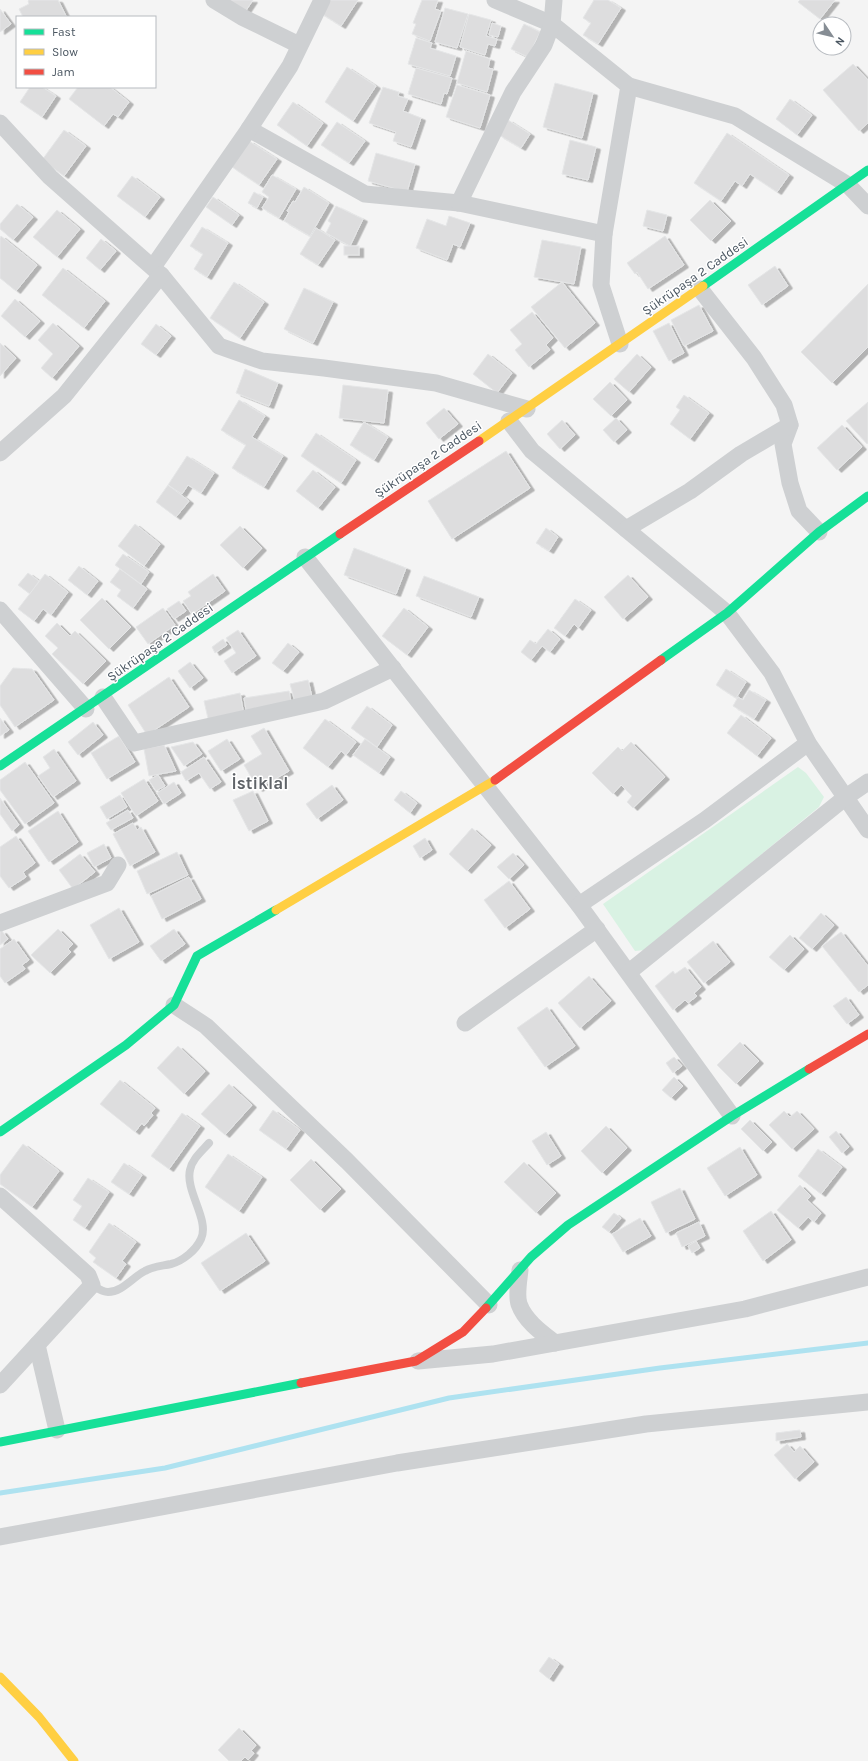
<svg xmlns="http://www.w3.org/2000/svg" width="868" height="1761" font-family="Karla,sans-serif">
  <style>
    .green { fill: #d9f2e3 }
    .lines { fill: none; stroke-linecap: round; stroke-linejoin: round }
    .stream { stroke: #aee2f0; stroke-width: 5 }
    .building { fill: #ddddde; stroke: #e5e6e7; filter: url(#shadow) }
    .lane { stroke: #ced0d2; stroke-width: 8 }
    .street { stroke: #ced0d2; stroke-width: 17 }
    .fast { stroke: #16e098; stroke-width: 9 }
    .slow { stroke: #ffcf43; stroke-width: 9 }
    .jam { stroke: #f24e42; stroke-width: 9 }
    .labels { text-anchor: middle; dominant-baseline: central; stroke-width: 3; stroke-linejoin: round; paint-order: stroke }
    .street-label { font-size: 13px; fill: #4a5661; stroke: #fff }
    .district-label { font-size: 17px; font-weight: bold; fill: #5f6368; stroke: #fff }
  </style>
  <defs>
    <filter id="shadow"><feDropShadow dx="4.5" dy="2.5" stdDeviation="0" flood-color="#0004"/></filter>
  </defs>
  <rect width="100%" height="100%" fill="#f4f4f4"/>
  <!-- green -->
  <path class="green" d="M798,767L806,773L824,797L819,807L645,950L635,951L603,904Z"/>
  <g class="lines">
    <!-- stream -->
    <path class="stream" d="M0,1493L165,1468L449,1398L660,1368L868,1343"/>
  </g>
  <!-- building -->
  <g class="building">
    <path d="M29,0H58L66,16L23,17L19,9L29,4L28,1Z"/>
    <path d="M227,0H253L245,12Z"/>
    <path d="M326,0H358L341,26L319,12Z"/>
    <path d="M422,0H438L435,9L441,11L430,41L412,34L416,24L413,23Z"/>
    <path d="M594,0H608L621,8L598,44L583,35L591,23L583,18Z"/>
    <path d="M800,0H835L820,19L798,2Z"/>
    <path d="M445,8L468,14L457,48L435,42Z"/>
    <path d="M0,9L11,24L0,32Z"/>
    <path d="M469,14L491,20L486,36L497,39L495,46L488,44L485,55L460,47Z"/>
    <path d="M492,23L501,26L498,37L489,35Z"/>
    <path d="M524,24L540,32L528,57L511,49Z"/>
    <path d="M416,38L432,43L430,48L456,56L450,76L408,64Z"/>
    <path d="M466,51L490,59L488,68L493,69L487,92L457,83Z"/>
    <path d="M853,64L868,80V123L859,131L823,90Z"/>
    <path d="M347,67L376,86L353,121L325,102Z"/>
    <path d="M416,68L452,78L447,94L444,93L441,104L408,94Z"/>
    <path d="M555,83L593,93L582,138L543,127Z"/>
    <path d="M457,85L490,95L480,128L446,117Z"/>
    <path d="M30,87H42L56,96L42,117L20,102Z"/>
    <path d="M78,87H110L129,102L118,117L113,114L104,126L69,99Z"/>
    <path d="M383,87L399,92L398,96L408,99L403,111L421,118L411,147L393,141L396,132L369,123Z"/>
    <path d="M790,99L812,115L797,135L776,119Z"/>
    <path d="M293,102L323,123L307,146L277,125Z"/>
    <path d="M508,120L530,134L521,148L499,135Z"/>
    <path d="M337,122L365,141L349,163L321,145Z"/>
    <path d="M64,130L86,146L64,176L42,160Z"/>
    <path d="M727,133L789,175L777,192L750,174L742,186L735,181L721,201L694,183Z"/>
    <path d="M570,140L596,147L588,180L562,174Z"/>
    <path d="M249,141L277,159L259,185L232,167Z"/>
    <path d="M376,153L415,164L407,192L368,181Z"/>
    <path d="M272,175L296,189L279,218L262,208L269,197L262,192Z"/>
    <path d="M132,176L160,197L145,217L117,196Z"/>
    <path d="M304,187L329,203L310,236L284,221L289,212L287,211L293,201L295,202Z"/>
    <path d="M254,192L263,197L257,208L248,203Z"/>
    <path d="M213,197L239,215L232,225L206,207Z"/>
    <path d="M710,200L731,221L711,241L690,220Z"/>
    <path d="M17,204L33,217L13,240L0,229V224Z"/>
    <path d="M336,206L363,219L350,246L326,233L331,223L328,221Z"/>
    <path d="M57,210L80,229L57,257L33,237Z"/>
    <path d="M647,210L667,215L663,231L643,226Z"/>
    <path d="M449,216L470,223L460,247L453,244L447,260L416,248L427,219L446,226Z"/>
    <path d="M202,227L228,243L207,277L194,269L203,254L190,246Z"/>
    <path d="M316,228L335,240L318,265L300,254Z"/>
    <path d="M1,236L37,265L16,291L0,278V238Z"/>
    <path d="M665,236L684,265L648,289L637,272L635,274L627,263Z"/>
    <path d="M101,239L116,251L100,270L86,258Z"/>
    <path d="M542,240L581,247L574,284L534,277Z"/>
    <rect x="344" y="246" width="15" height="9"/>
    <path d="M775,266L788,286L762,305L748,285Z"/>
    <path d="M63,268L105,301L84,328L42,295Z"/>
    <path d="M234,282L264,302L240,338L210,318Z"/>
    <path d="M562,282L595,323L565,348L531,307Z"/>
    <path d="M868,284V347L832,383L801,352Z"/>
    <path d="M304,288L333,302L313,343L284,329Z"/>
    <path d="M15,299L40,321L25,337L1,316Z"/>
    <path d="M699,305L713,331L684,346L671,320Z"/>
    <path d="M532,312L553,338L546,345L550,350L529,367L515,350L522,344L510,330Z"/>
    <path d="M53,323L79,346L52,378L41,368L53,354L38,340Z"/>
    <path d="M669,323L684,353L669,361L653,331Z"/>
    <path d="M156,324L171,336L156,355L141,344Z"/>
    <path d="M0,343L16,358L0,376Z"/>
    <path d="M488,354L512,373L497,393L473,374Z"/>
    <path d="M637,354L651,367L629,392L614,379Z"/>
    <path d="M245,369L278,383L269,406L236,393Z"/>
    <path d="M610,382L627,400L611,416L593,399Z"/>
    <path d="M343,385L388,390L384,423L339,418Z"/>
    <path d="M684,395L709,413L690,439L670,424L680,410L676,407Z"/>
    <path d="M239,400L265,416L252,437L283,456L264,487L232,468L246,445L221,430Z"/>
    <path d="M868,402V443L867,444L846,421Z"/>
    <path d="M444,408L458,424L439,439L426,423Z"/>
    <path d="M616,418L627,430L614,442L603,430Z"/>
    <path d="M562,420L575,435L560,449L547,434Z"/>
    <path d="M364,422L388,437L374,460L350,445Z"/>
    <path d="M842,425L862,447L837,470L817,448Z"/>
    <path d="M316,433L356,460L341,483L301,456Z"/>
    <path d="M506,451L530,488L452,539L428,501Z"/>
    <path d="M187,456L214,473L201,493L188,485L182,494L168,485Z"/>
    <path d="M313,470L335,487L318,508L296,491Z"/>
    <path d="M168,485L189,501L176,517L156,502Z"/>
    <path d="M135,524L160,544L144,566L118,546Z"/>
    <path d="M240,526L262,548L243,568L220,545Z"/>
    <path d="M546,528L558,537L549,551L536,543Z"/>
    <path d="M354,548L406,568L396,594L344,575Z"/>
    <path d="M123,554L149,572L141,584L115,565Z"/>
    <path d="M79,566L98,581L87,595L68,580Z"/>
    <path d="M120,569L147,589L133,608L117,596L121,590L110,582Z"/>
    <path d="M28,573L39,581L30,594L18,585Z"/>
    <path d="M45,574L68,592L51,615L43,609L34,621L18,609Z"/>
    <path d="M213,574L225,591L192,614L183,601L191,596L188,592Z"/>
    <path d="M628,575L648,597L623,619L604,597Z"/>
    <path d="M424,576L479,597L471,617L416,596Z"/>
    <path d="M102,598L131,627L109,649L80,620Z"/>
    <path d="M575,599L591,610L578,628L574,624L565,636L554,628Z"/>
    <path d="M179,601L186,611L174,619L167,609Z"/>
    <path d="M163,608L175,625L148,644L136,627Z"/>
    <path d="M404,608L428,627L407,655L382,636Z"/>
    <path d="M57,623L70,636L75,631L106,661L83,684L52,654L58,648L45,636Z"/>
    <path d="M548,629L560,639L550,652L542,646L531,660L521,652L530,640L536,644Z"/>
    <path d="M238,630L256,656L232,673L224,661L236,653L226,638Z"/>
    <path d="M223,639L227,645L215,653L212,647Z"/>
    <path d="M288,643L299,652L283,671L272,663Z"/>
    <path d="M190,662L203,678L190,688L178,671Z"/>
    <path d="M13,668L32,669L54,700L15,727L0,705V686Z"/>
    <path d="M726,669L746,682L736,698L716,685Z"/>
    <path d="M169,677L189,707L147,735L128,705Z"/>
    <path d="M308,680L312,697L295,702L290,684Z"/>
    <path d="M749,690L766,700L754,719L733,706L738,697L743,700Z"/>
    <path d="M289,691L291,702L246,710L244,698Z"/>
    <path d="M240,693L244,715L209,723L204,701Z"/>
    <path d="M367,706L392,725L377,747L351,728Z"/>
    <path d="M741,715L771,738L757,756L727,733Z"/>
    <path d="M0,718L9,730L0,736Z"/>
    <path d="M325,719L356,742L346,755L341,751L328,767L303,748Z"/>
    <path d="M93,722L103,735L78,755L68,742Z"/>
    <path d="M264,728L289,771L258,789L244,765L262,754L251,736Z"/>
    <path d="M119,736L135,762L107,779L91,753Z"/>
    <path d="M227,739L240,759L221,771L208,751Z"/>
    <path d="M365,739L390,757L379,773L353,755Z"/>
    <path d="M193,742L202,754L184,766L171,747Z"/>
    <path d="M631,742L665,777L633,808L627,802L632,796L621,785L613,794L592,773L618,747L622,751Z"/>
    <path d="M164,745L176,771L149,776L144,749Z"/>
    <path d="M54,749L76,781L53,797L38,776L50,768L43,757Z"/>
    <path d="M204,757L221,782L210,789L199,773L186,781L181,772Z"/>
    <path d="M25,762L54,803L25,824L0,790V780Z"/>
    <path d="M158,775L165,786L156,791L149,780Z"/>
    <path d="M144,779L158,801L136,816L121,793Z"/>
    <path d="M174,782L181,793L164,804L157,793Z"/>
    <path d="M332,785L343,800L317,819L306,804Z"/>
    <path d="M253,791L268,821L249,831L233,800Z"/>
    <path d="M401,791L417,803L410,813L394,800Z"/>
    <path d="M120,795L127,807L107,819L100,807Z"/>
    <path d="M0,798L19,825L12,831L0,814Z"/>
    <path d="M128,810L133,818L111,830L106,823Z"/>
    <path d="M58,811L78,842L49,862L28,831Z"/>
    <path d="M133,823L137,830L141,827L155,852L130,866L113,834Z"/>
    <path d="M472,828L491,845L467,871L449,854Z"/>
    <path d="M16,836L35,863L23,872L26,877L9,888L0,876V847Z"/>
    <path d="M425,838L432,850L420,858L413,846Z"/>
    <path d="M104,844L111,858L94,867L87,853Z"/>
    <path d="M177,852L188,875L147,894L137,871Z"/>
    <path d="M513,853L524,865L509,879L497,867Z"/>
    <path d="M80,854L95,872L73,889L59,870Z"/>
    <path d="M189,877L201,899L162,919L151,896Z"/>
    <path d="M509,881L530,909L505,928L484,900Z"/>
    <path d="M119,908L139,942L109,959L90,925Z"/>
    <path d="M821,913L834,925L812,949L799,938Z"/>
    <path d="M58,929L73,944L68,949L71,952L50,973L31,955Z"/>
    <path d="M174,929L185,944L161,961L150,946Z"/>
    <path d="M2,931L8,939L0,945V932Z"/>
    <path d="M841,932L868,966V985L859,992L822,946Z"/>
    <path d="M790,935L804,949L784,970L769,957Z"/>
    <path d="M14,939L29,960L22,965L25,969L5,983L0,976V949Z"/>
    <path d="M713,941L730,962L704,983L687,962Z"/>
    <path d="M685,967L701,987L694,993L697,996L688,1003L685,1000L673,1010L655,986L673,971L675,974Z"/>
    <path d="M589,976L611,1001L580,1028L558,1003Z"/>
    <path d="M846,997L859,1015L847,1024L833,1006Z"/>
    <path d="M547,1007L575,1046L545,1067L517,1028Z"/>
    <path d="M740,1042L759,1061L736,1084L717,1065Z"/>
    <path d="M178,1046L205,1071L184,1094L157,1068Z"/>
    <path d="M674,1057L682,1066L673,1073L666,1063Z"/>
    <path d="M674,1077L683,1086L671,1098L662,1090Z"/>
    <path d="M120,1080L155,1108L151,1113L153,1115L144,1126L142,1123L135,1132L100,1104Z"/>
    <path d="M229,1084L252,1105L225,1135L201,1114Z"/>
    <path d="M273,1110L300,1130L286,1149L259,1130Z"/>
    <path d="M784,1111L790,1117L797,1111L814,1129L792,1149L769,1125Z"/>
    <path d="M182,1113L200,1126L169,1169L151,1156Z"/>
    <path d="M750,1120L772,1142L763,1151L741,1129Z"/>
    <path d="M606,1126L627,1148L602,1173L581,1151Z"/>
    <path d="M836,1131L849,1147L842,1153L829,1137Z"/>
    <path d="M546,1132L561,1156L547,1165L532,1141Z"/>
    <path d="M23,1144L59,1171L32,1207L0,1184V1175Z"/>
    <path d="M740,1147L757,1175L725,1196L707,1168Z"/>
    <path d="M818,1149L842,1167L821,1194L798,1176Z"/>
    <path d="M228,1154L262,1177L239,1211L205,1187Z"/>
    <path d="M311,1159L341,1189L320,1210L290,1180Z"/>
    <path d="M524,1162L556,1193L536,1213L504,1182Z"/>
    <path d="M124,1163L142,1175L129,1194L111,1182Z"/>
    <path d="M88,1178L109,1192L85,1228L73,1220L82,1206L73,1200Z"/>
    <path d="M800,1185L811,1196L807,1200L821,1213L814,1222L808,1217L798,1228L777,1210Z"/>
    <path d="M680,1188L695,1219L666,1233L651,1202Z"/>
    <path d="M771,1211L791,1240L763,1261L743,1231Z"/>
    <path d="M614,1213L621,1218L609,1232L602,1227Z"/>
    <path d="M640,1218L651,1236L623,1252L612,1234Z"/>
    <path d="M699,1222L705,1236L682,1247L676,1233Z"/>
    <path d="M109,1223L136,1242L122,1261L126,1264L116,1278L93,1262L96,1258L89,1252Z"/>
    <path d="M246,1233L265,1261L220,1291L201,1263Z"/>
    <path d="M696,1241L700,1248L692,1253L688,1246Z"/>
    <path d="M800,1430L801,1437L776,1441V1433Z"/>
    <path d="M787,1444L794,1452L800,1446L814,1462L795,1479L774,1455Z"/>
    <path d="M549,1657L559,1664L549,1679L539,1671Z"/>
    <path d="M239,1728L256,1745L251,1751L254,1753L248,1760L245,1757L241,1761H229L218,1750Z"/>
  </g>
  <g class="lines">
    <!-- lane -->
    <path class="lane" d="M92,1285C97,1288 102,1292 108,1292C122,1292 133,1277 145,1271C153,1266 162,1266 171,1264C183,1261 196,1250 201,1239C210,1220 185,1191 190,1170C192,1159 202,1151 209,1143"/>
    <!-- street -->
    <g class="street">
      <path d="M214,0L242,17L299,45"/>
      <path d="M495,0L552,24L629,86L735,116L848,185L868,206"/>
      <path d="M0,123L50,177L161,275L219,346L262,361L324,368L436,383L527,409"/>
      <path d="M249,129L365,194L459,203L604,234"/>
      <path d="M459,203L513,92L544,45L552,24L554,0"/>
      <path d="M153,267L249,129L290,66L322,0"/>
      <path d="M700,289L754,358L784,405L790,425L783,444L790,483L799,511L819,532"/>
      <path d="M620,344L601,285L604,234L629,86"/>
      <path d="M509,421L532,451L727,613L772,673L808,743L868,830"/>
      <path d="M0,453L64,396L161,275"/>
      <path d="M626,529L690,491L741,454L790,425"/>
      <path d="M305,557L579,905L732,1116"/>
      <path d="M0,610L86,709"/>
      <path d="M103,697L134,743L324,701L393,668"/>
      <path d="M579,905L705,820L808,743"/>
      <path d="M0,923L107,883L118,865"/>
      <path d="M629,972L846,797L868,782"/>
      <path d="M174,1005L206,1026L347,1161L489,1305"/>
      <path d="M465,1023L597,929"/>
      <path d="M0,1196L88,1275L92,1285L0,1385"/>
      <path d="M520,1270C519,1280 516,1295 519,1304C525,1321 542,1333 555,1343"/>
      <path d="M37,1345L57,1430"/>
      <path d="M418,1361L493,1354L745,1309L868,1277"/>
      <path d="M0,1537L397,1463L646,1424L868,1402"/>
    </g>
    <!-- fast -->
    <g class="fast">
      <path d="M703,286L868,170"/>
      <path d="M661,660L727,613L819,532L868,496"/>
      <path d="M0,766L340,534"/>
      <path d="M0,1132L126,1045L174,1005L197,956L276,910"/>
      <path d="M486,1308L531,1257L568,1225L732,1116L809,1069"/>
      <path d="M0,1442L301,1383"/>
    </g>
    <!-- slow -->
    <g class="slow">
      <path d="M479,441L703,286"/>
      <path d="M276,910L495,780"/>
      <path d="M0,1677L39,1717L74,1761"/>
    </g>
    <!-- jam -->
    <g class="jam">
      <path d="M340,534L479,441"/>
      <path d="M495,780L661,660"/>
      <path d="M809,1069L868,1034"/>
      <path d="M301,1383L416,1361L463,1332L486,1308"/>
    </g>
  </g>
  <g class="labels">
    <!-- street labels -->
    <g class="street-label">
      <text transform="translate(695 276) rotate(-35)">Şükrüpaşa 2 Caddesi</text>
      <text transform="translate(428 459) rotate(-34)">Şükrüpaşa 2 Caddesi</text>
      <text transform="translate(160 642) rotate(-35)">Şükrüpaşa 2 Caddesi</text>
    </g>
    <!-- district labels -->
    <g class="district-label">
      <text x="260" y="783">İstiklal</text>
    </g>
  </g>
  <!-- legend -->
  <rect x="16" y="16" width="140" height="72" fill="#ffffff" stroke="#b7bbc0"/>
  <rect x="24" y="29" width="20" height="6" fill="#16e098" stroke="#b7bbc0"/>
  <text x="52" y="36" font-size="12" fill="#4a5661">Fast</text>
  <rect x="24" y="49" width="20" height="6" fill="#ffcf43" stroke="#b7bbc0"/>
  <text x="52" y="56" font-size="12" fill="#4a5661">Slow</text>
  <rect x="24" y="69" width="20" height="6" fill="#f24e42" stroke="#b7bbc0"/>
  <text x="52" y="76" font-size="12" fill="#4a5661">Jam</text>
  <!-- north arrow -->
  <g transform="translate(832 36) rotate(125)"><circle r="19" fill="#ffffff" stroke="#b7bbc0"/>
  <path d="M0-3L7 15L0 10L-7 15Z" fill="#868d94"/>
  <text y="-6" font-size="11" font-weight="bold" text-anchor="middle" fill="#4a5661">N</text>
  </g>
</svg>
